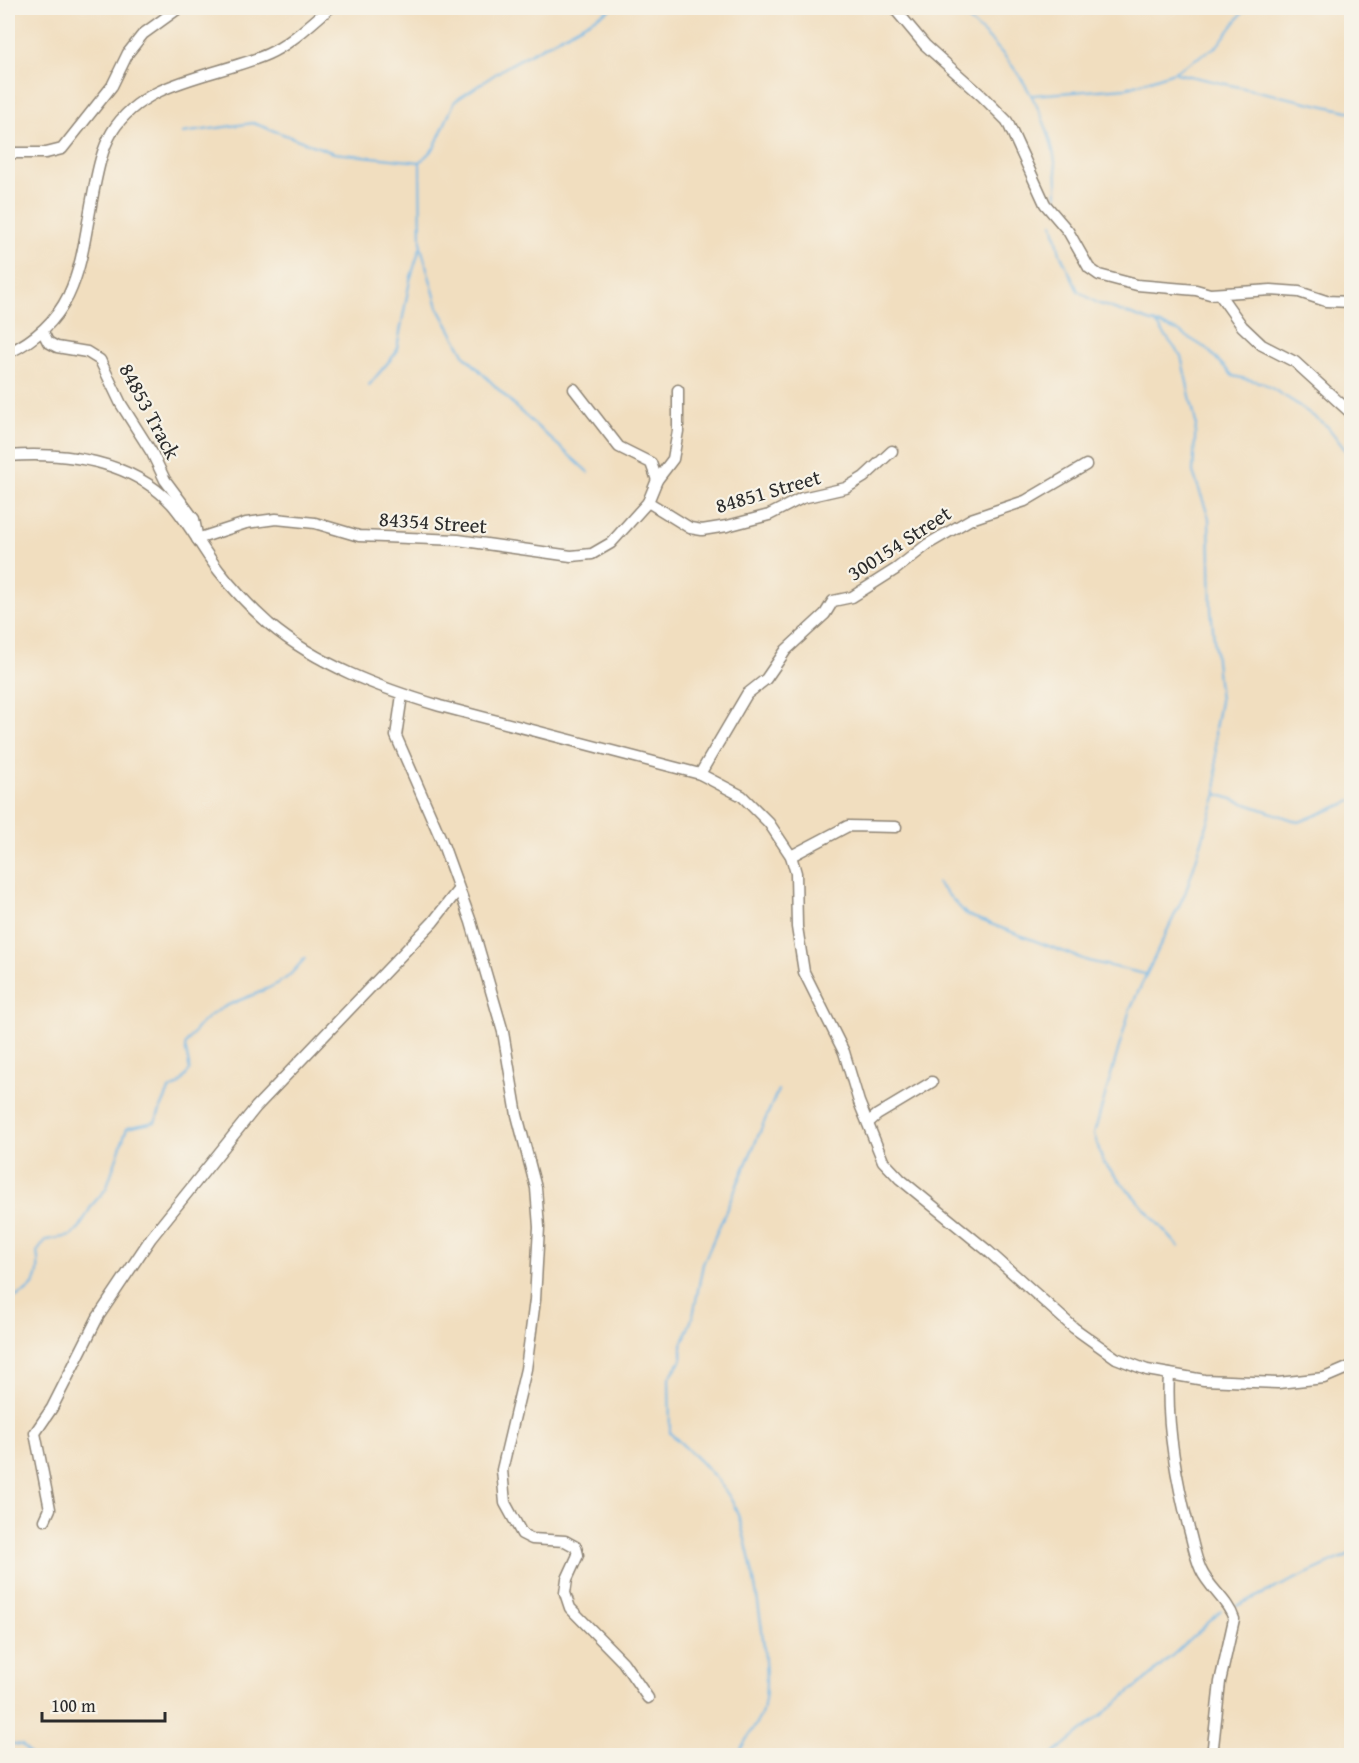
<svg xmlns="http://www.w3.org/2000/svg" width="1359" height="1763" font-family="'Gentium Book Plus',serif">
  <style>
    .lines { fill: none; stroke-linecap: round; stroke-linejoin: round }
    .stream { stroke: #6fb6e6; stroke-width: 2 }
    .minor-casing { stroke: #8e8475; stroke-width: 13 }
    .minor { stroke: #fff; stroke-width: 10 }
    .labels { text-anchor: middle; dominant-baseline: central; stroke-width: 4.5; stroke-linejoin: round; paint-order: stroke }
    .street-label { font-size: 21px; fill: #2b2b2b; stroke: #f7f3e8 }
  </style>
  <rect width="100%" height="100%" fill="#f7f3e8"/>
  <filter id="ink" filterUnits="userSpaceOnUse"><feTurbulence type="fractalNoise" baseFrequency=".0167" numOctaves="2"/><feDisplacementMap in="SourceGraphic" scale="12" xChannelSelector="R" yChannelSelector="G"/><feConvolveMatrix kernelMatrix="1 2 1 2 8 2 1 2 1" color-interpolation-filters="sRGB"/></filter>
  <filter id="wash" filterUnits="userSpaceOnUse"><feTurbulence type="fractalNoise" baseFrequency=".008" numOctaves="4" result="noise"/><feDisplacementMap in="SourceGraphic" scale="24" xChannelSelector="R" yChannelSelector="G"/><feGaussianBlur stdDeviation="1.35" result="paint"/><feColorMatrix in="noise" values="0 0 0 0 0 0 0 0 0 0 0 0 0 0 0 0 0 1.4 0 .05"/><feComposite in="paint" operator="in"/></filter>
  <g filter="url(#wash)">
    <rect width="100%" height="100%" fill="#f1debf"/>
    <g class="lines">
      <!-- stream -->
      <g class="stream">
        <path d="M952,8C1013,49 1065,129 1056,205"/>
        <path d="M1176,73L1352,112"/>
        <path d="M1033,95L1126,88L1174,72L1217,46L1246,8"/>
        <path d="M182,133L253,123L334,153L420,162L434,148L455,101L506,67L613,8"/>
        <path d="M420,162L421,247L438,307L465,356L521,412L589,473"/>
        <path d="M1053,223L1060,253L1078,291L1097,303L1178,331L1207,349L1233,376L1263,383L1294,402L1328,427L1346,451H1352"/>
        <path d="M1155,322L1181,356L1196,423L1193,472L1209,518L1211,609L1220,701L1215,729L1217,794L1186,891L1130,1009L1094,1134L1103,1162L1179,1247"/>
        <path d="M369,385L396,353L410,280L420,248"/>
        <path d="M1217,794L1299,822L1352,801"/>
        <path d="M937,883L967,915L1088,961L1145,974"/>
        <path d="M8,1300C34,1291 42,1280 37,1252L46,1240L71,1236L80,1227L92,1205L106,1189L127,1128L155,1122L169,1090L179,1085L190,1070L185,1046C211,998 245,1005 285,979C292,974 299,965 305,958"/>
        <path d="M1236,1606L1352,1553"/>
        <path d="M8,1743L22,1745L31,1756"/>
        <path d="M737,1756C744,1741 756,1727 762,1712C776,1680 749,1537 734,1505C720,1477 692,1454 670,1433L669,1378L682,1359V1344L693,1316L703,1264L778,1090"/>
        <path d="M1051,1756L1151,1675L1221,1611"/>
      </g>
    </g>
  </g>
  <g filter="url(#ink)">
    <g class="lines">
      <!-- minor casing -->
      <g class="minor-casing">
        <g id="minor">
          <path d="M894,8L925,45L982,96L1007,121L1045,204L1068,231L1089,268L1099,275L1137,285L1196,290L1210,294L1271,290L1299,292L1326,301L1352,302"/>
          <path d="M8,153H46L62,149L112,86L128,53L143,34L179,8"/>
          <path d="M1220,295L1242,326L1262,345L1295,362L1352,414"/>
          <path d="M43,332L48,342L57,347L87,352L100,360L121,404L152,453L165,480L194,519L197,535"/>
          <path d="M8,353C81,318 80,260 94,189C98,169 102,149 112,132C144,79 216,77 268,54C291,44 311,23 330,8"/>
          <path d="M574,389L619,447L651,463L657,480"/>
          <path d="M8,456C65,452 130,460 172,504C190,525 203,550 219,571C234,590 251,608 269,624C318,665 380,688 440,706L700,774L742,796L769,823L791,856L796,873L797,927L804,972L844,1052L859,1102L883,1161L900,1179L988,1251L1074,1328L1116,1358L1147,1370L1204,1380L1278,1383L1324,1378L1352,1366"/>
          <path d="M648,502L690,528L702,530L727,526L769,515L802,498L846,488L864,477L892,451"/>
          <path d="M197,539L246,523L276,519L315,523L359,536L458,540L571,556L592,554L611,543L648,502L657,480L673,459L678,431V390"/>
          <path d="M402,695L396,736L441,839L471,922L503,1032L517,1115L536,1188L539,1227L535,1300L526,1369L502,1470L505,1503L522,1534L532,1539L565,1541L576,1547L578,1555L567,1579L565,1593L570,1608L623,1662L648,1698"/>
          <path d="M700,774L747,694L766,679L786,650L825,614L833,601L852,597L896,569L928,544L971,519L1025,501L1086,465"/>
          <path d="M791,856L848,826L896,827"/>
          <path d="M868,1123L877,1115L932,1082"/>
          <path d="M1169,1374C1166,1426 1176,1479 1189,1529C1193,1543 1195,1557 1201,1570C1209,1588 1228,1600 1234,1619L1220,1682L1212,1756"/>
          <path d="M45,1520L50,1509L35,1433L52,1408L98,1317L151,1238L256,1107L433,922L458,890"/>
        </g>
      </g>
      <!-- minor -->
      <use href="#minor" class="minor"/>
    </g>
  </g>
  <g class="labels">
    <!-- street labels -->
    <g class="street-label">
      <text transform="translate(150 411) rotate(62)">84853 Track</text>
      <text transform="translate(768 491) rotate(-16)">84851 Street</text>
      <text transform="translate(433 522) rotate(4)">84354 Street</text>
      <text transform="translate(899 543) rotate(-33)">300154 Street</text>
    </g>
  </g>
  <!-- margin -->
  <rect width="1359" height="1763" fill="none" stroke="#f7f3e8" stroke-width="30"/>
  <!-- scale -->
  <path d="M42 1712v9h123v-9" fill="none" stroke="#2b2b2b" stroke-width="3"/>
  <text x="51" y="1712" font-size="18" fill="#2b2b2b" stroke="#f7f3e8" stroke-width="4.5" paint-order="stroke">100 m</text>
</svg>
